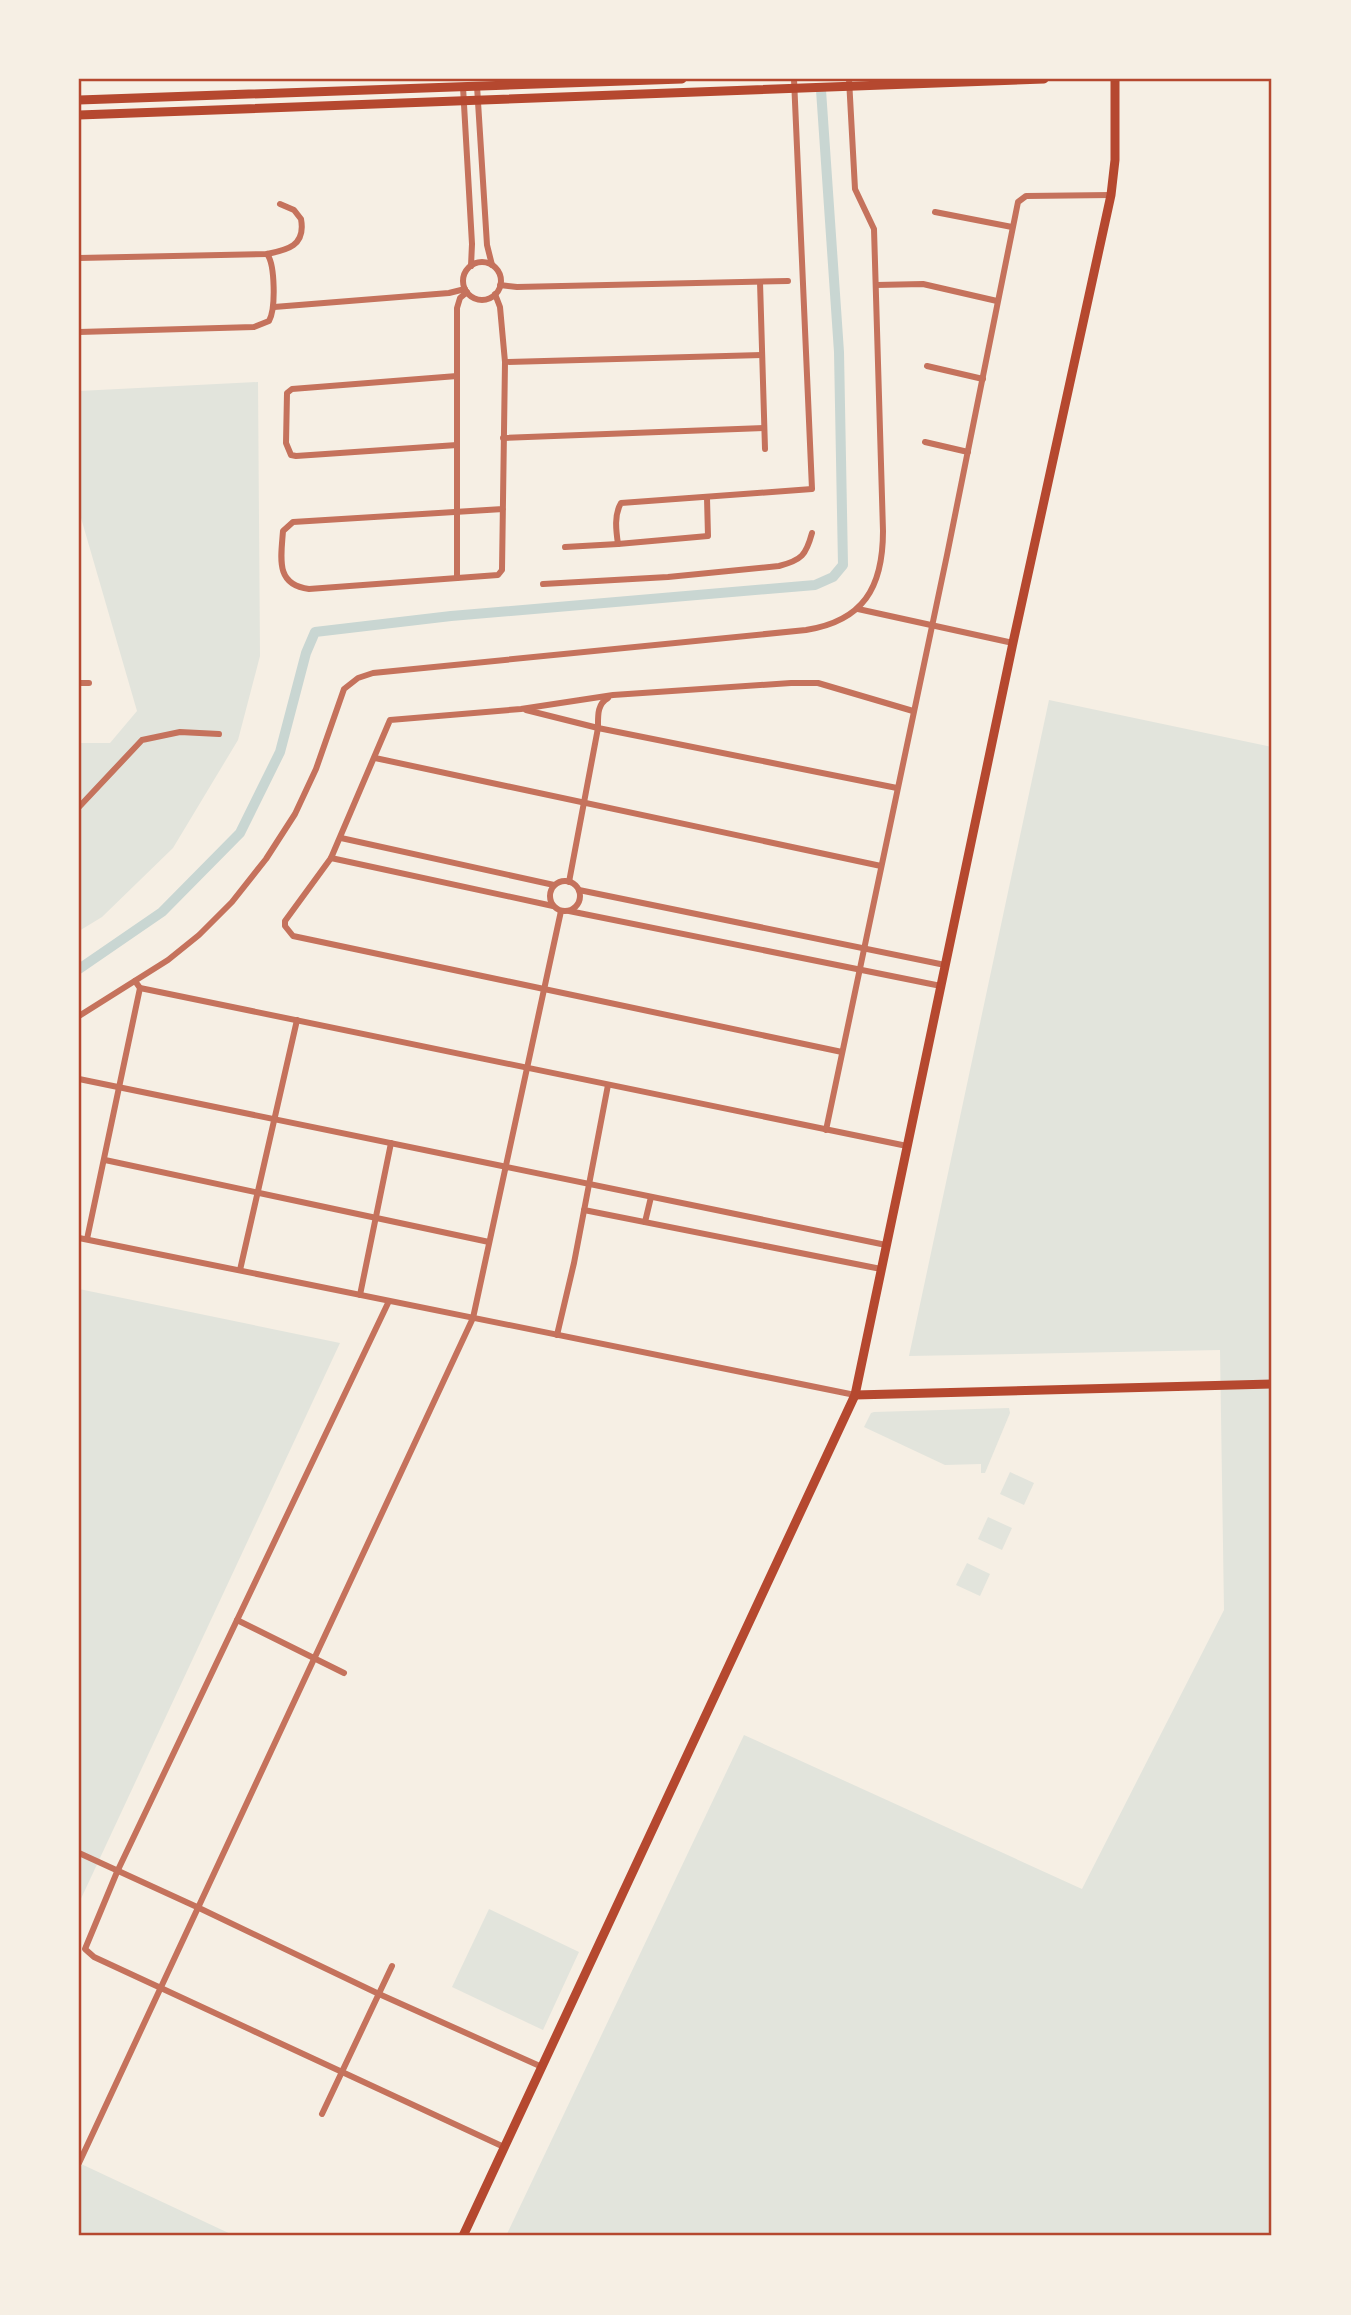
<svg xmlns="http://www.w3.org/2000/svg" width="1351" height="2315" font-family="'Varela Round',sans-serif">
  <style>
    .green { fill: #e2e4dc }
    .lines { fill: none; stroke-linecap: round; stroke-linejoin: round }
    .canal { stroke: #c9d6d2; stroke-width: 10 }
    .minor { stroke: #c5725c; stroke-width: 6 }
    .secondary { stroke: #b5482f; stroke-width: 9 }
    .neatline { fill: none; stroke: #b5482f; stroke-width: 2.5 }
  </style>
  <rect width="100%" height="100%" fill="#f6efe4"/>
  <!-- green -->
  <g class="green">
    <path d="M258,382L260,656L238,740L173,848L102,917L79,931V743H110L137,711L79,511V391Z"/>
    <path d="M1049,700L1272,747V2236H506L744,1735L1082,1889L1224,1610L1220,1350L909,1356Z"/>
    <path d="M79,1289L340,1343L79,1903Z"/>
    <path d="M1009,1408L1010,1413L985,1473H981V1464L945,1465L864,1427L871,1413L874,1412Z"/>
    <path d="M1010,1472L1034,1483L1024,1505L1000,1494Z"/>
    <path d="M988,1517L1012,1528L1002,1550L978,1539Z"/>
    <path d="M967,1563L990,1574L980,1596L956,1585Z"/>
    <path d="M489,1909L579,1952L543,2030L452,1987Z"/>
    <path d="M79,2163L235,2236H79Z"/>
  </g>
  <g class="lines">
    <!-- canal -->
    <path class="canal" d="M79,969L162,912L240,833L280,752L306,653L315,632L451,616L815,585L833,577L843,565L839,352L821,90"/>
    <!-- minor -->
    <g class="minor">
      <path d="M477,86L487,245L492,265"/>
      <path d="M463,87L472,244L471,266"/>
      <path d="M935,212L1012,227"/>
      <path d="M79,258L267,254C287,250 306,246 301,219L294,210L280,204"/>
      <circle cx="482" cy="281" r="19"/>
      <path d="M760,282L765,449"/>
      <path d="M500,285L517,287L788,281"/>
      <path d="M876,285L923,284L997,301"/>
      <path d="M495,294L500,307L505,362L502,570L498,575L309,589C275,585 281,558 283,531L293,522L503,509"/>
      <path d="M274,307L449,293L465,289"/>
      <path d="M79,332L254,327L269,321C276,309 275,264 267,254"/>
      <path d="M505,362L762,355"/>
      <path d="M927,366L983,379"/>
      <path d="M457,376L292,389L287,393L286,443L291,455L296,456L457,445"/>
      <path d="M503,438L764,428"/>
      <path d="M925,442L968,452"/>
      <path d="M707,498L708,536L618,544C616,530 614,515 621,503L812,489L794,79"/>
      <path d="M565,547L618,544"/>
      <path d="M457,578V308L460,298L467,292"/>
      <path d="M543,584L668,577L779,566C802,560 806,555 812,533"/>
      <path d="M858,609L1013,643"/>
      <path d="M79,683H89"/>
      <path d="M526,710L598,728L897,788"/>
      <path d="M375,758L881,866"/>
      <path d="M79,807L142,740L180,732L219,734"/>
      <path d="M341,838L554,885"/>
      <path d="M331,858L553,906"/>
      <circle cx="565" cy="896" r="15"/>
      <path d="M569,882L598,728C598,716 597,704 608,698"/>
      <path d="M579,890L945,965"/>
      <path d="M569,911L941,986"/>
      <path d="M135,981L140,988L907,1146"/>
      <path d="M79,1016L168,960L199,935L232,902L266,859L295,814L316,769L344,689L358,678L373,673L806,630C863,621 883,588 883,531L874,229L855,189L849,79"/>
      <path d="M842,1052L293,936L285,926V921L331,858L390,720L521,709L613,695L791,683H818L913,711"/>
      <path d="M79,1079L886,1245"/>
      <path d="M826,1130L947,555L1018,202L1026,196L1111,195"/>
      <path d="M105,1160L489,1242"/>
      <path d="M584,1210L881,1269"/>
      <path d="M645,1222L651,1197"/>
      <path d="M79,1238L855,1395"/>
      <path d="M87,1239L140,988"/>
      <path d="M240,1270L297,1020"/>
      <path d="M360,1295L391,1143"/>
      <path d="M389,1301L117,1872L85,1949L94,1957L504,2147"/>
      <path d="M557,1335L574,1263L608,1085"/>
      <path d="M237,1620L344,1673"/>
      <path d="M79,1853L197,1907L379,1994L542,2067"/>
      <path d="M322,2114L392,1966"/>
      <path d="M79,2163L473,1318L561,911"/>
    </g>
    <!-- secondary -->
    <g class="secondary">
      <path d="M79,100L682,79"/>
      <path d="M79,115L1044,79"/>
      <path d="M855,1395L1272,1384"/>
      <path d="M463,2236L855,1395L1014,638L1111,195L1115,160V79"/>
    </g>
  </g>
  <!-- border -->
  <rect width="1351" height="2315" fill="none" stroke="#f6efe4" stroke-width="161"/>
  <rect x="80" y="80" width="1190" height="2154" class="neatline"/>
</svg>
